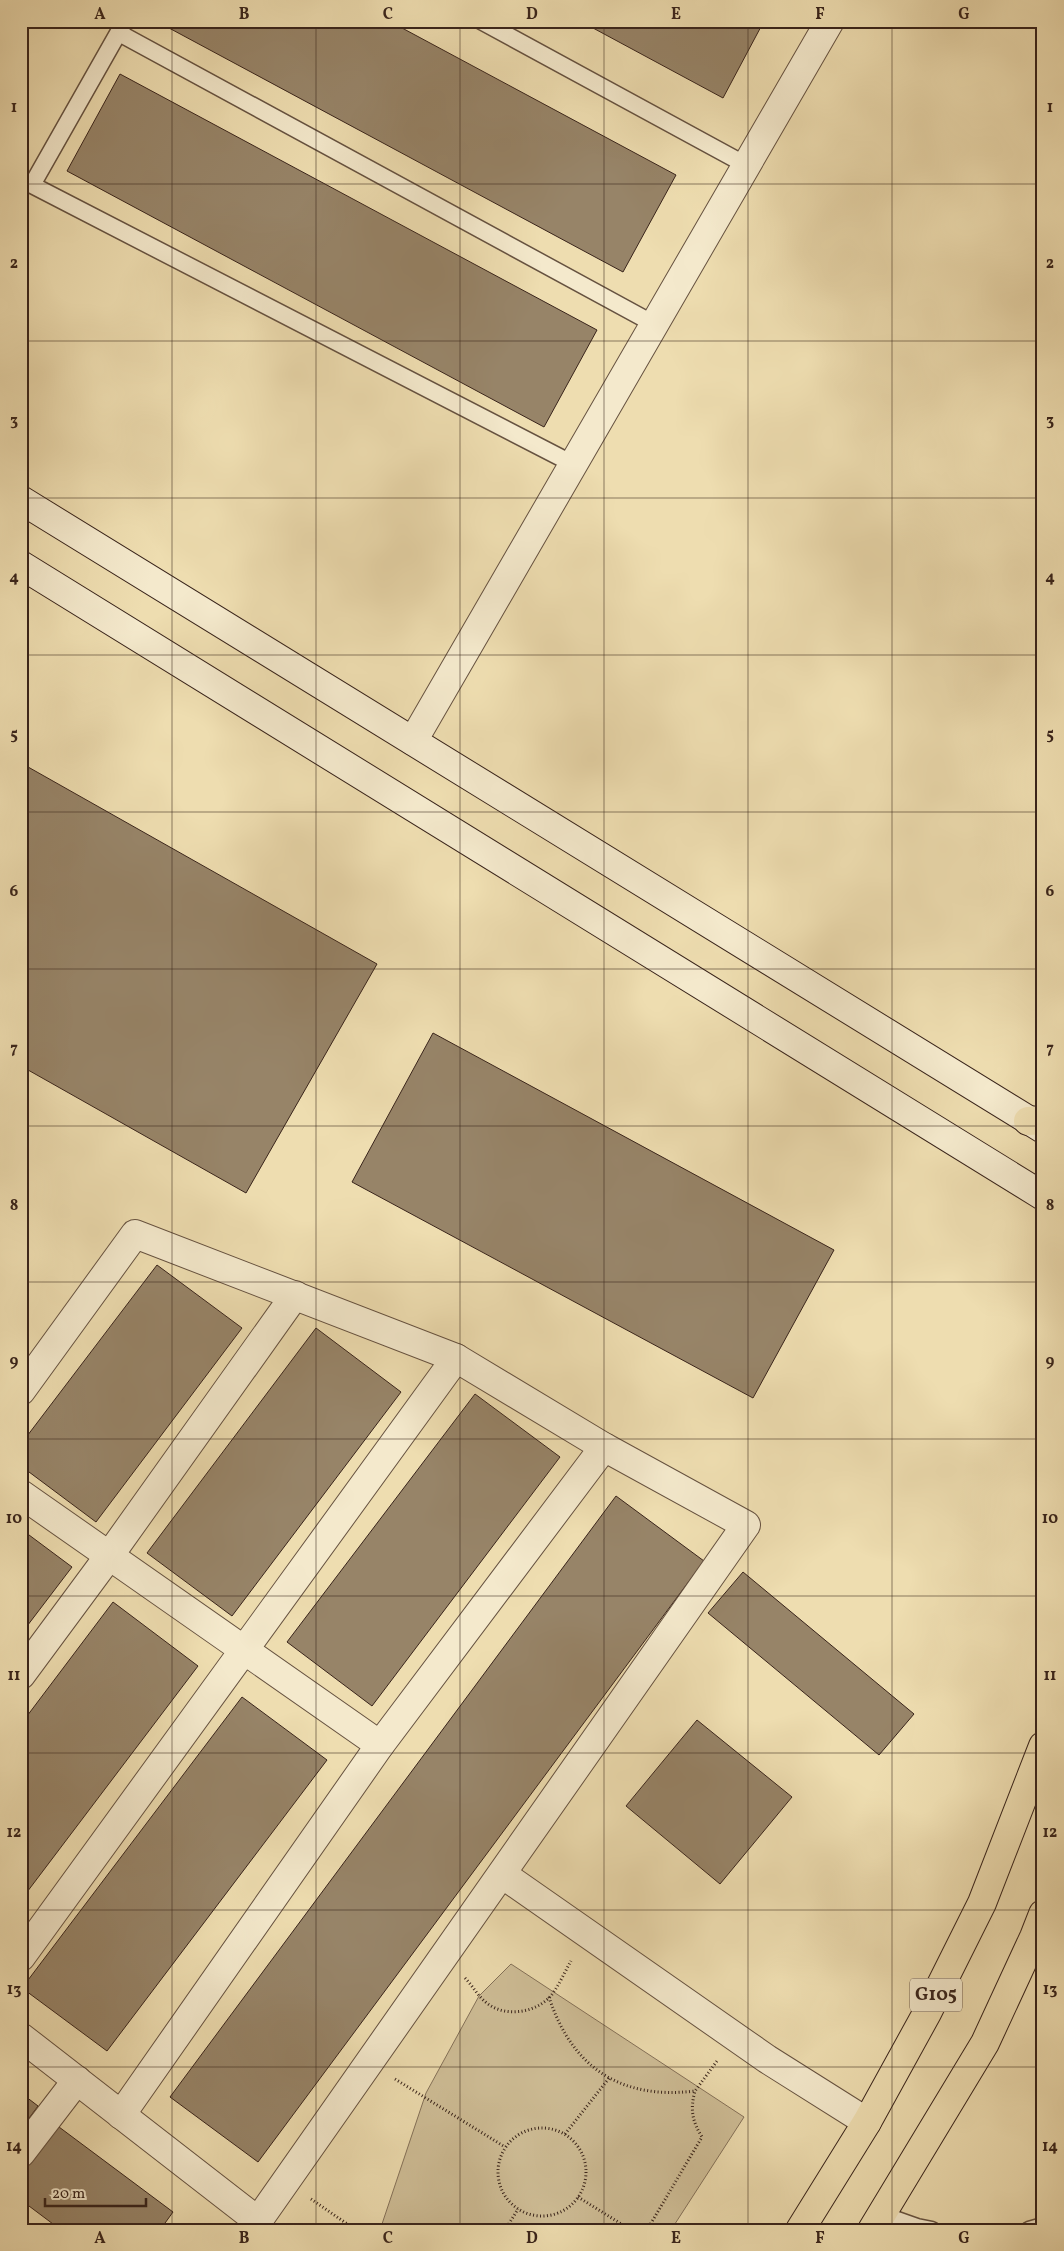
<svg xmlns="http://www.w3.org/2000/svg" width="1064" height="2251" font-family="Vollkorn,serif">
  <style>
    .green { fill: #cfbe97; stroke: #847159 }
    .building { fill: #978468; stroke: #39241b }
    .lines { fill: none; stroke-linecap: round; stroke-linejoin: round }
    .service-casing { stroke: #665240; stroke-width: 19 }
    .minor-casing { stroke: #665240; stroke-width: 30 }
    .secondary-casing { stroke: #39241b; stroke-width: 30 }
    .trunk-casing { stroke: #39241b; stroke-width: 30 }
    .path { stroke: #39241b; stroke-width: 3; stroke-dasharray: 1 2.5; stroke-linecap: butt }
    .service { stroke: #f4e9cc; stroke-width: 16 }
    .minor { stroke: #f4e9cc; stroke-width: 28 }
    .secondary { stroke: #f4e9cc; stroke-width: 28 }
    .trunk { stroke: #eeddb0; stroke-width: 28 }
    .grid { fill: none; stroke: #39241b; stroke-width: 1; stroke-opacity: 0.55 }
    .labels { text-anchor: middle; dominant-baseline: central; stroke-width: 4; stroke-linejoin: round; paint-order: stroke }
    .shield { fill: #f4e9cc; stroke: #715f50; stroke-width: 1 }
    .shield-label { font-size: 19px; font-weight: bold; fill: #39241b }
    .neatline { fill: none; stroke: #39241b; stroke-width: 2 }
    .grid-label { font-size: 16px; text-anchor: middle; font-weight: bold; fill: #39241b }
  </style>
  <rect width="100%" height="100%" fill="#eeddb0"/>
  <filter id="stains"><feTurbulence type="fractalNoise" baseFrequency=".004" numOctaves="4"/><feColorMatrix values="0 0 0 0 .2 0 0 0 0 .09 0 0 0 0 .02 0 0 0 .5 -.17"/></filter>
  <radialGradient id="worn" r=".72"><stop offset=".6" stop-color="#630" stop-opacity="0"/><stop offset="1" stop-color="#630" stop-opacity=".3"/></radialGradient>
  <!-- green -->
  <path class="green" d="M511,1964L744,2117L671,2230H377L382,2224L426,2093L479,1996Z"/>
  <!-- building -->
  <g class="building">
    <path d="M156,21H389L676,175L623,272Z"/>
    <path d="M580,21H764L723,98Z"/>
    <path d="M120,74L597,330L544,427L67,171Z"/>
    <path d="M21,763L377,964L246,1193L21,1066Z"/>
    <path d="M433,1033L834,1250L753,1398L352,1182Z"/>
    <path d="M157,1265L242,1328L96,1522L21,1466V1444Z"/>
    <path d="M316,1328L401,1392L232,1616L147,1553Z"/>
    <path d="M475,1394L560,1457L372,1706L287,1642Z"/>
    <path d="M616,1496L704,1561L258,2162L170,2097Z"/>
    <path d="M21,1529L72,1567L21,1634Z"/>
    <path d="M743,1572L914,1714L879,1755L708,1613Z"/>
    <path d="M113,1602L198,1666L21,1900V1724Z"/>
    <path d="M242,1697L327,1760L107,2051L22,1988Z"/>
    <path d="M697,1720L792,1797L720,1884L626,1806Z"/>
    <path d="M21,2093L38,2106L21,2129Z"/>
    <path d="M55,2124L173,2212L160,2230H61L21,2200V2169Z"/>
  </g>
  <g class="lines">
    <!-- service casing -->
    <g class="service-casing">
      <g id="service">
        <path d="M125,21L32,185L573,464"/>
        <path d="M481,21L746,165"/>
        <path d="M119,33L654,324"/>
        <path d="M883,2215L917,2227L932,2230"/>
        <path d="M1029,2230L1043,2226"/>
      </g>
    </g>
    <!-- minor casing -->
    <g class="minor-casing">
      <g id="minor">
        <path d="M413,741L830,21"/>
        <path d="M21,1391L135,1234L456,1358L604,1447L746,1525L258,2221L21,2037"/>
        <path d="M21,1494L380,1745"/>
        <path d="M21,1675L109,1556L295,1295"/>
        <path d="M502,1874L767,2059L867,2122"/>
        <path d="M21,1957L456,1358"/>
        <path d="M121,2115L380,1745L604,1447"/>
        <path d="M21,2153L77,2080"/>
      </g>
    </g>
    <!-- secondary casing -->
    <g class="secondary-casing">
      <g id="secondary">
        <path d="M21,500L1043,1129"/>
        <path d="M21,565L1043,1196"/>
      </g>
    </g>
    <!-- trunk casing -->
    <g class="trunk-casing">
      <g id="trunk">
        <path d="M1028,1121L1043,1120"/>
        <path d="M800,2230L867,2122L927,2013L982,1903L1043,1746"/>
        <path d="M872,2230L985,2043L1034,1937L1043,1914"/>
      </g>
    </g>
    <!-- path -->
    <g class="path">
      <path d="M465,1978C473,1986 478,1997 488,2004C506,2017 533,2013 549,1998C558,1988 564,1973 571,1961"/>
      <path d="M549,1997C572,2068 621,2100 695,2091L717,2061"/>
      <path d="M395,2079L505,2147"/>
      <circle cx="542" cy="2172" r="44"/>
      <path d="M565,2134L610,2077"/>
      <path d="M578,2197L631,2230"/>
      <path d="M311,2199L356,2230"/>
      <path d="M505,2230L518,2209"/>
      <path d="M647,2230L702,2137C692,2121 690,2109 695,2091"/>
    </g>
    <!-- service -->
    <use href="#service" class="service"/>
    <!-- minor -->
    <use href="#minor" class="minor"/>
    <!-- secondary -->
    <use href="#secondary" class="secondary"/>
    <!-- trunk -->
    <use href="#trunk" class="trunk"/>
  </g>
  <!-- grid -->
  <path class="grid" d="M172,21V2230M316,21V2230M460,21V2230M604,21V2230M748,21V2230M892,21V2230M21,184H1043M21,341H1043M21,498H1043M21,655H1043M21,812H1043M21,969H1043M21,1126H1043M21,1282H1043M21,1439H1043M21,1596H1043M21,1753H1043M21,1910H1043M21,2067H1043"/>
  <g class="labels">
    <!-- shield labels -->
    <rect class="shield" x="910" y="1978.5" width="52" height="33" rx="4"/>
    <g class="shield-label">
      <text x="936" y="1995">G105</text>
    </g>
  </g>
  <!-- margin -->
  <rect width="1064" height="2251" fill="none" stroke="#eeddb0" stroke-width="55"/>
  <!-- scale -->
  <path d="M45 2198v8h101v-8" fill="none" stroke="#39241b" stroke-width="2.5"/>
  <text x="52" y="2198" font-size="15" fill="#39241b" stroke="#f4e9cc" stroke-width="4" paint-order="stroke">20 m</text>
  <rect x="28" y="28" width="1008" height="2196" class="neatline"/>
  <g class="grid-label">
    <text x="100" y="19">A</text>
    <text x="244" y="19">B</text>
    <text x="388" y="19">C</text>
    <text x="532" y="19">D</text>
    <text x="676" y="19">E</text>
    <text x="820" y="19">F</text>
    <text x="964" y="19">G</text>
    <text x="14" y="112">1</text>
    <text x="1050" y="112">1</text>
    <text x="14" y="268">2</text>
    <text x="1050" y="268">2</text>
    <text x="14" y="425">3</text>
    <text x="1050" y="425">3</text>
    <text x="14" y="582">4</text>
    <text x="1050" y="582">4</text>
    <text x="14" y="739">5</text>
    <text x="1050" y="739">5</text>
    <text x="14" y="896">6</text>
    <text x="1050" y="896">6</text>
    <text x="14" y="1053">7</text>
    <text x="1050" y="1053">7</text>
    <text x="14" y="1210">8</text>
    <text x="1050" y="1210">8</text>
    <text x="14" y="1366">9</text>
    <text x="1050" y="1366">9</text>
    <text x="14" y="1523">10</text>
    <text x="1050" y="1523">10</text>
    <text x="14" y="1680">11</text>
    <text x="1050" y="1680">11</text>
    <text x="14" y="1837">12</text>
    <text x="1050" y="1837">12</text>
    <text x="14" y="1994">13</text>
    <text x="1050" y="1994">13</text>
    <text x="14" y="2151">14</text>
    <text x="1050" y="2151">14</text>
    <text x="100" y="2243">A</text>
    <text x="244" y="2243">B</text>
    <text x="388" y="2243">C</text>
    <text x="532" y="2243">D</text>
    <text x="676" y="2243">E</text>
    <text x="820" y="2243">F</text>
    <text x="964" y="2243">G</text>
  </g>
  <rect width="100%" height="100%" filter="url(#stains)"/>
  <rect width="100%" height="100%" fill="url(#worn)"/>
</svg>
